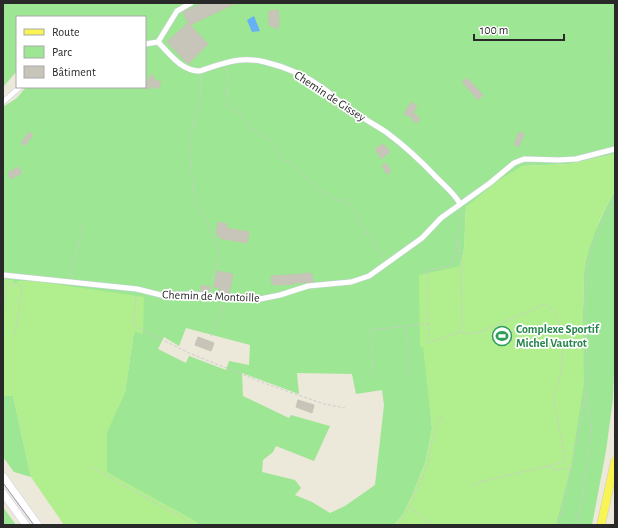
<svg xmlns="http://www.w3.org/2000/svg" width="618" height="528" font-family="'Alegreya Sans',sans-serif">
  <style>
    .green { fill: #9de693; fill-rule: evenodd }
    .pitch { fill: #b1ee8e }
    .water { fill: #66b0f5 }
    .building { fill: #c7c5b9; stroke: #c7c4b3 }
    .lines { fill: none; stroke-linecap: round; stroke-linejoin: round }
    .minor-casing { stroke: #cfcfe3; stroke-width: 6 }
    .secondary-casing { stroke: #cfcfe3; stroke-width: 8 }
    .primary-casing { stroke: #ccc; stroke-width: 9 }
    .path { stroke: #ccc; stroke-width: 1; stroke-dasharray: 3 2; stroke-linecap: butt }
    .minor { stroke: #fff; stroke-width: 5 }
    .secondary { stroke: #fff; stroke-width: 7 }
    .primary { stroke: #f8f453; stroke-width: 8 }
    .tram { stroke: #9e9cb4; stroke-width: 1 }
    .labels { text-anchor: middle; dominant-baseline: central; stroke-width: 3.5; stroke-linejoin: round; paint-order: stroke }
    .street-label { font-size: 12px; fill: #292929; stroke: #fff }
    .leisure-label { font-size: 12px; font-weight: bold; fill: #27864d; stroke: #fff; text-anchor: start }
  </style>
  <rect width="100%" height="100%" fill="#ece8da"/>
  <!-- green -->
  <g class="green">
    <path d="M3,3H615V154L569,164L522,166L466,207L464,249L460,266L428,383L432,428L426,460L414,491L404,513L394,525H200L193,520L107,473L106,433L125,392L134,331L143,334L17,281V284L13,283V281L3,279V107L17,98L26,87H145V17H17V71L3,87ZM186,328L250,345L249,365L229,361L226,370L189,356L186,363L158,349L164,337L179,346ZM242,373L299,394L297,373L352,374L356,394L382,390L384,405L375,485L345,506L330,513L312,502L295,495L301,488L295,480L262,472L263,460L273,452L276,446L314,461L330,426L291,415L289,418L243,396Z"/>
    <path d="M615,190V345L613,399L606,451L592,525H475L583,309C584,297 583,284 584,272C587,243 602,216 615,190Z"/>
    <path d="M3,396H13L31,477L14,472L3,457Z"/>
    <path d="M3,507L16,525H3Z"/>
  </g>
  <!-- pitch -->
  <g class="pitch">
    <path d="M615,154V190L600,219L588,252L584,272L583,310L584,384L571,467L556,525H394L404,513L414,491L426,460L432,428L423,347H420L419,275L460,266L464,249L466,207L496,182L522,166L569,164Z"/>
    <path d="M3,279L14,281V283H17V281H35L144,297L143,334L134,331L125,392L107,433V472L193,520L200,525H64L31,477L13,396H3Z"/>
  </g>
  <!-- water -->
  <path class="water" d="M254,16L260,31L252,32L247,20Z"/>
  <!-- building -->
  <g class="building">
    <path d="M203,3H236L190,25L208,44L188,64L167,42L188,23L183,12Z"/>
    <path d="M278,10L279,19L278,29L269,25V11Z"/>
    <path d="M150,75L154,76L153,79L161,82L158,89L151,86L150,89L145,88Z"/>
    <path d="M467,78L483,95L478,100L462,82Z"/>
    <path d="M411,102L417,106L413,113L415,114V115L420,118L417,123L412,120L413,118L404,114Z"/>
    <path d="M29,132L33,135L24,146L21,143Z"/>
    <path d="M519,132L524,134L519,146L514,145Z"/>
    <path d="M383,144L384,146H385L390,152L381,159L375,149Z"/>
    <path d="M386,163L391,171L387,174L382,166Z"/>
    <path d="M18,167L22,173L11,179L8,173Z"/>
    <path d="M218,222L227,224L226,228L249,232L247,243L219,238V235L216,234Z"/>
    <path d="M217,271L233,274L229,294L219,293L220,288L214,287Z"/>
    <path d="M304,273L312,274L313,282L294,283V284L275,285V284H272L271,276L304,274Z"/>
    <path d="M201,285L210,287L209,292L201,291Z"/>
    <path d="M198,337L214,343L211,351L195,345Z"/>
    <path d="M298,400L314,405L312,413L296,407Z"/>
  </g>
  <g class="lines">
    <!-- minor casing -->
    <g class="minor-casing">
      <g id="minor">
        <path d="M158,42C170,54 181,71 200,71C223,63 241,56 265,62C286,67 306,76 323,88C333,96 342,104 352,111C363,118 375,125 386,132C405,146 422,162 438,179C446,187 455,194 460,204"/>
        <path d="M158,42L177,11L191,3"/>
        <path d="M145,44L158,42"/>
        <path d="M3,102L20,87"/>
        <path d="M3,275L137,289L161,295L193,294L226,298L255,300L280,295L308,286L351,282L369,276L422,238L441,218L490,183L514,163L524,159L559,160L576,159L615,149"/>
      </g>
    </g>
    <!-- secondary casing -->
    <g class="secondary-casing">
      <g id="secondary">
        <path d="M3,476L38,525"/>
        <path d="M3,493L26,525"/>
      </g>
    </g>
    <!-- primary casing -->
    <g class="primary-casing">
      <path id="primary" d="M601,525L615,461"/>
    </g>
    <!-- path -->
    <g class="path">
      <path d="M173,3L175,7"/>
      <path d="M615,46L609,54L611,59L615,64"/>
      <path d="M226,68L228,75L227,107L238,112L249,127L273,142L277,150L284,159L294,165L307,178L322,191L338,201L343,199L346,203L349,204L350,207L354,209L356,213L357,218L384,258"/>
      <path d="M201,76V96L189,144L194,194L197,204L207,220L219,252V259L214,273L211,290"/>
      <path d="M70,276L84,224"/>
      <path d="M3,283L22,286L15,335"/>
      <path d="M136,296L133,325L189,353L264,383L324,404L345,408"/>
      <path d="M3,310L7,285"/>
      <path d="M428,325L427,271L449,266C454,259 455,251 457,242"/>
      <path d="M405,327L410,374"/>
      <path d="M460,331L462,325L461,261L459,249L457,240L462,213L461,210"/>
      <path d="M211,336L224,303"/>
      <path d="M374,378L370,330L425,324L428,325L429,327L428,343L460,332L469,334L484,331L545,304L555,311L564,343L559,383L556,389L553,396L565,458L564,461L560,463L480,482L474,484L470,489"/>
      <path d="M91,467L183,518L193,525"/>
      <path d="M547,467L555,470L571,468"/>
      <path d="M410,507L432,525"/>
      <path d="M398,525L409,507L427,466L435,428L442,416"/>
      <path d="M558,525L568,483L579,430L586,391L587,370L585,314L587,268L590,253L603,221L615,198"/>
      <path d="M576,525L580,512L588,459L591,429L586,393"/>
    </g>
    <!-- minor -->
    <use href="#minor" class="minor"/>
    <!-- secondary -->
    <use href="#secondary" class="secondary"/>
    <!-- primary -->
    <use href="#primary" class="primary"/>
    <!-- tram -->
    <path class="tram" d="M3,483L34,525"/>
  </g>
  <!-- icons -->
  <defs>
    <g id="stadium-ring" transform="scale(1)"><circle r="9.5" fill="#fff" stroke="#2e9e5b" stroke-width="1.5"/><path d="M0-5a6.5 5 0 1 0 0 10a6.5 5 0 1 0 0-10ZM-3.5-1.8h7v3.6h-7Z" fill="#2e9e5b"/></g>
  </defs>
  <g fill-rule="evenodd">
    <use href="#stadium-ring" x="502" y="336"/>
  </g>
  <g class="labels">
    <!-- street labels -->
    <g class="street-label">
      <text transform="translate(330 96) rotate(33)">Chemin de Gissey</text>
      <text transform="translate(211 296) rotate(2)">Chemin de Montoille</text>
    </g>
    <!-- leisure labels -->
    <g class="leisure-label">
      <text x="516" y="329">Complexe Sportif<tspan x="516" dy="14">Michel Vautrot</tspan></text>
    </g>
  </g>
  <!-- border -->
  <rect width="618" height="528" fill="none" stroke="#292929" stroke-width="8"/>
  <!-- legend -->
  <rect x="16" y="16" width="130" height="72" fill="#ffffff" stroke="#a9a9a9"/>
  <rect x="24" y="29" width="20" height="6" fill="#f8f453" stroke="#a9a9a9"/>
  <text x="52" y="36" font-size="12" fill="#292929">Route</text>
  <rect x="24" y="46" width="20" height="12" fill="#9de693" stroke="#a9a9a9"/>
  <text x="52" y="56" font-size="12" fill="#292929">Parc</text>
  <rect x="24" y="66" width="20" height="12" fill="#c7c5b9" stroke="#a9a9a9"/>
  <text x="52" y="76" font-size="12" fill="#292929">Bâtiment</text>
  <!-- scale -->
  <path d="M474 34v6h90v-6" fill="none" stroke="#292929" stroke-width="2"/>
  <text x="480" y="34" font-size="12" fill="#292929" stroke="#ffffff" stroke-width="3" paint-order="stroke">100 m</text>
</svg>
